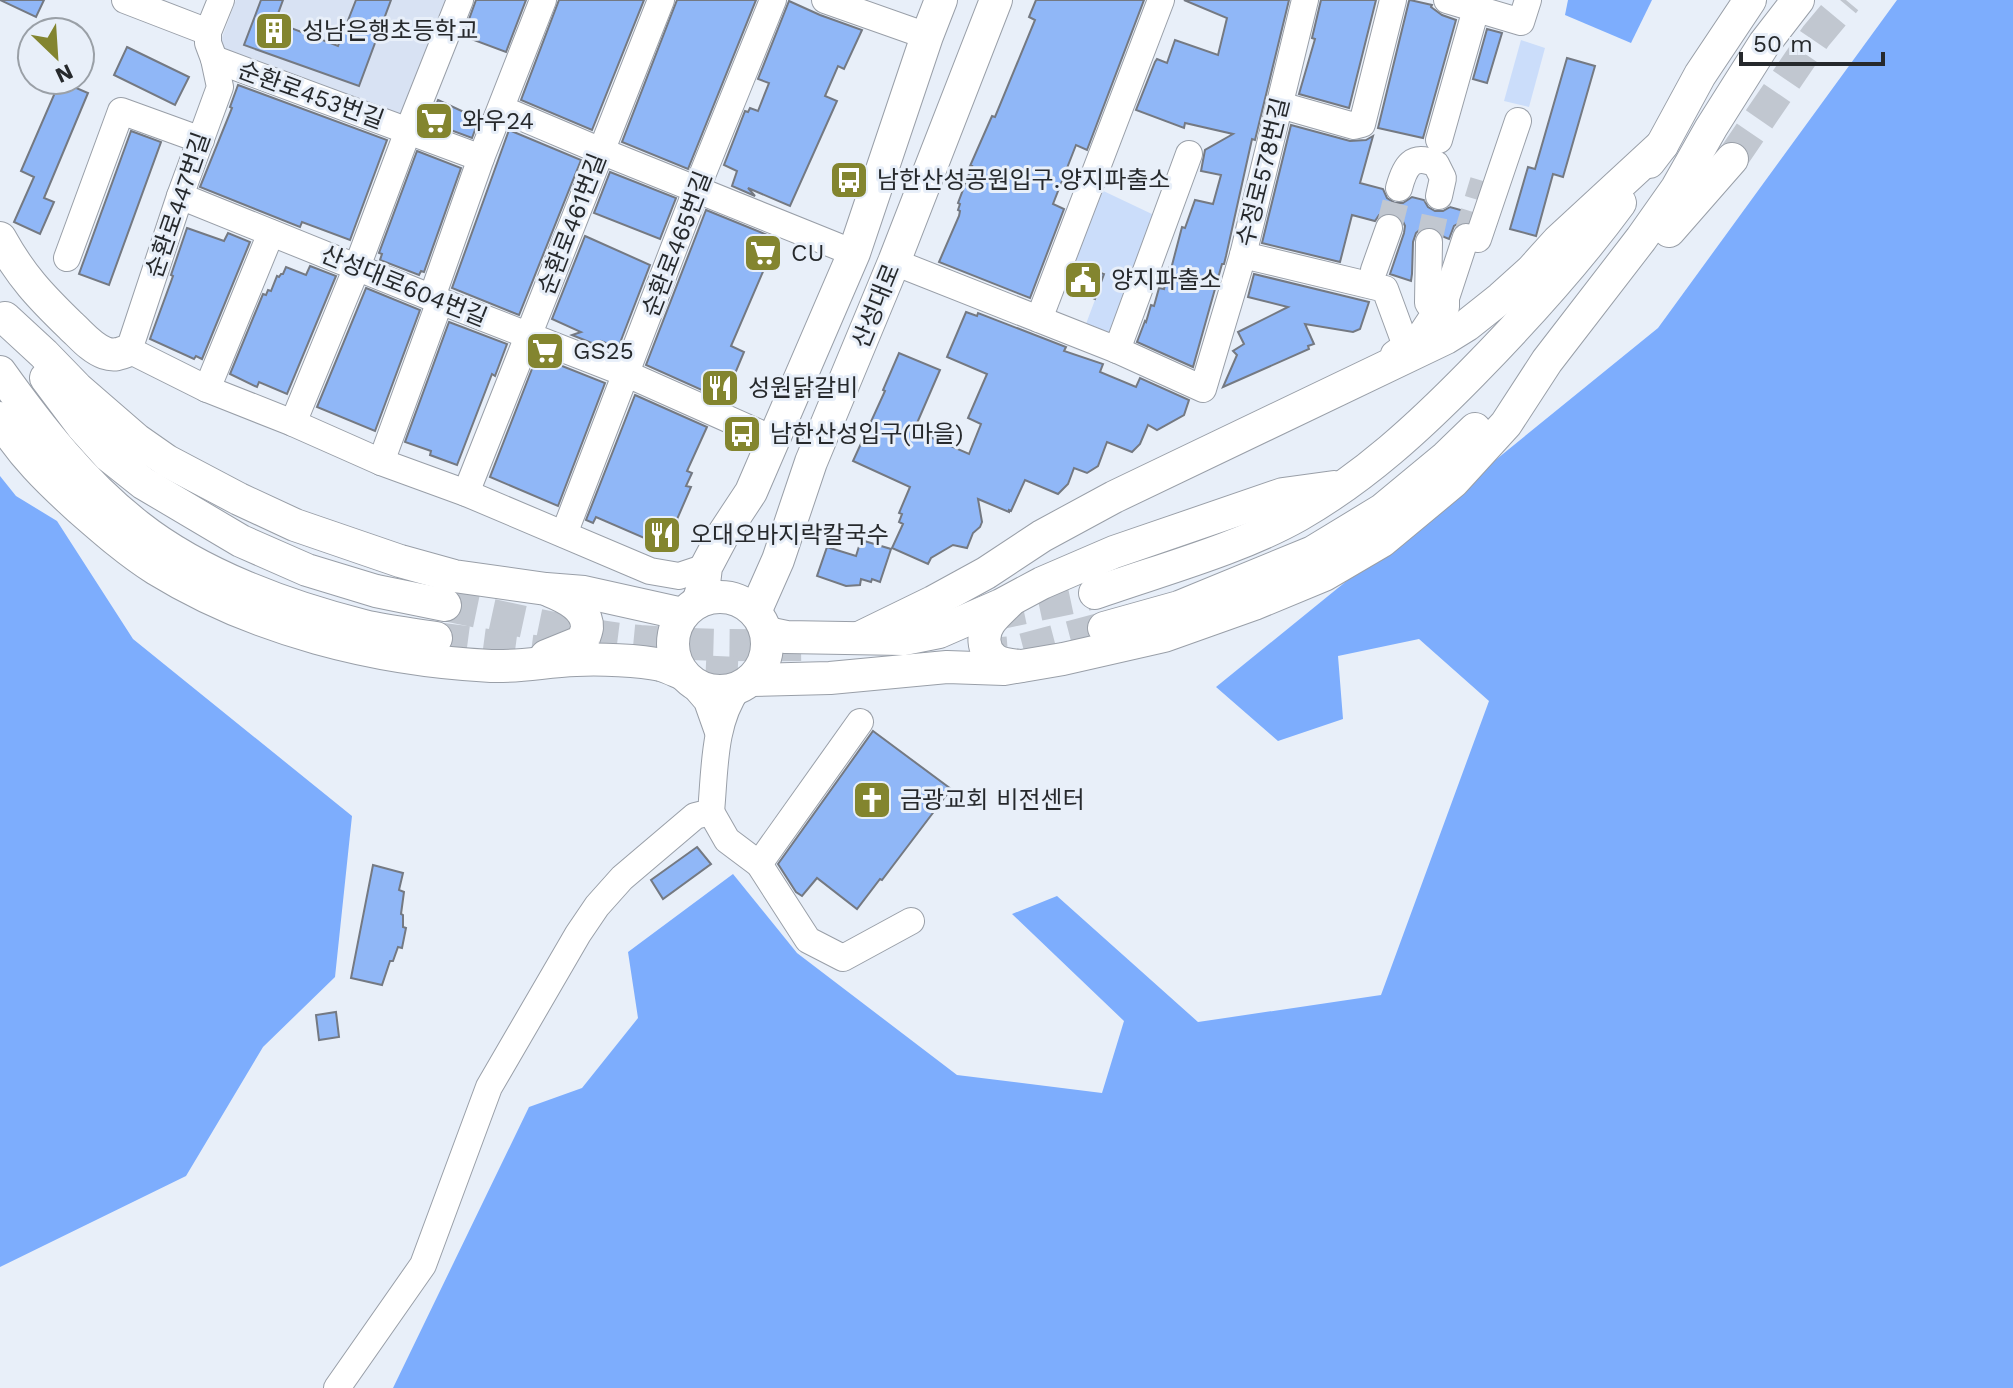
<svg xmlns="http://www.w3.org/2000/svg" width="2013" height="1388" font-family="'Work Sans','Noto Sans KR',sans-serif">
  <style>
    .built { fill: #d8e2f3 }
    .green { fill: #cbddfa }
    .forest { fill: #7dadfd }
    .building { fill: #90b7f7; stroke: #747982; stroke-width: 2 }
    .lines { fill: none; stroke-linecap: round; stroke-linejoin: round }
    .minor-tunnel { stroke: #c1c7d0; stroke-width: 26; stroke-dasharray: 26 13; stroke-linecap: butt }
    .major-tunnel { stroke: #c1c7d0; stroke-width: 32; stroke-dasharray: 32 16; stroke-linecap: butt }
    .minor-casing { stroke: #999fa8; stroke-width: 28 }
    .major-casing { stroke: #999fa8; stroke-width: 34 }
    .minor { stroke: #fff; stroke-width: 26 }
    .major { stroke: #fff; stroke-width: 32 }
    .labels { text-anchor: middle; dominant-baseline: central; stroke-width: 6; stroke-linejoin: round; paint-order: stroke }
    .poi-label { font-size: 24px; fill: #26292c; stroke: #e8eff9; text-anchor: start }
    .street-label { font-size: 24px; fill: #26292c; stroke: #e8eff9 }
  </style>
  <rect width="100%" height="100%" fill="#e8eff9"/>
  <!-- built -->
  <path class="built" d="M236,0H460L408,131L214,59Z"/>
  <!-- green -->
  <g class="green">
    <path d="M1521,40L1545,48L1529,107L1504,101Z"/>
    <path d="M1095,187L1154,215L1109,332L1086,324L1105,273L1069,257Z"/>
  </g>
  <!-- forest -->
  <g class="forest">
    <path d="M1568,0H1652L1631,43L1565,15Z"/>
    <path d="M1897,0H2013V1388H393L529,1107L582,1088L638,1018L628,952L733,874L797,953L957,1075L1102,1093L1124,1021L1012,914L1057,896L1198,1022L1381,995L1489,701L1419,639L1338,656L1343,719L1278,741L1216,687L1658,328Z"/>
    <path d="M0,476L16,496L57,521L133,639L352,816L335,977L263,1047L186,1176L0,1267Z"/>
  </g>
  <!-- building -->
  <g class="building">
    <path d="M0,0H44L36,17Z"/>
    <path d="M261,0H283L275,22L338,46L356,0H391L359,86L244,45Z"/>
    <path d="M476,0H526L506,52L463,36Z"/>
    <path d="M559,0H644L592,130L521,100Z"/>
    <path d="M677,0H756L688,169L622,142Z"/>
    <path d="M1036,0H1144L1087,150L1076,145L1053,204L1064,209L1030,298L939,262L959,216L960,211L958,210L960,204L958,203L972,166H970L992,116L995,117L1035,20L1029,17Z"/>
    <path d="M1184,0H1289L1255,140L1252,139L1226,256L1224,264H1222L1193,367L1137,342L1145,321L1146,322L1151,305L1154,306L1159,288L1164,289L1169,268L1171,269L1182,227L1185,228L1195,200L1213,204L1221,175L1201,171L1205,150L1233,134L1185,123L1184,128L1136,110L1155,62L1157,59L1167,63L1175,40L1218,55L1227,18Z"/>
    <path d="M1321,0H1376L1349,108L1299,94L1315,39L1312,38Z"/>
    <path d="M1410,0L1432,5L1431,7L1442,15L1456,20L1423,138L1378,128L1409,1Z"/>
    <path d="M789,1L820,15L862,30L844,69L838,66L825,96L837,101L790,206L748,188L755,196L732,186L737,171L724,165L745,111L748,112L750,108L758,111L769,83L758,79Z"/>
    <path d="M1487,29L1502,33L1487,83L1473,79Z"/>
    <path d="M127,47L189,77L175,105L114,75Z"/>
    <path d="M1567,58L1595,66L1563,177L1553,174L1536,236L1510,229L1528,167L1535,169Z"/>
    <path d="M60,81L88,93L44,198L54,202L40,234L14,222L34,177L21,171Z"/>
    <path d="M238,85L387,140L350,240L302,222L300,227L200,187L232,108L230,107Z"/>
    <path d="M438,100L479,119L472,138L429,122Z"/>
    <path d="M1291,125L1350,141L1366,140L1373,136L1360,183L1383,189L1387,198L1395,203H1403L1412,197L1424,200L1428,207L1435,211H1443L1450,207L1464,211L1461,222L1454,226L1449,239L1444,237L1438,229L1430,226L1422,228L1416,233L1413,242L1412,274L1411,281L1390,274L1404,233L1405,226L1401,217L1394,213L1385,212L1379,215L1375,221L1352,215L1340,262L1262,243Z"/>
    <path d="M509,130L581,160L519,315L452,288Z"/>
    <path d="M131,131L161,142L109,285L79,274Z"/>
    <path d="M417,151L461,168L424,272L421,271L419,275L380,260L382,254L379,253Z"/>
    <path d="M610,172L676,198L660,239L594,213Z"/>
    <path d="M706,210L777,239L731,346L744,352L724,400L646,365Z"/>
    <path d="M187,228L224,241L228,233L250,242L202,359L196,356L194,359L150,339L173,276L171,275Z"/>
    <path d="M585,236L650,265L618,348L601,341L599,346L572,335L581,332L552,319Z"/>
    <path d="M1077,264L1104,274L1095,299L1068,288Z"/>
    <path d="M310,266L336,276L287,394L259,382L257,387L230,374L263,294L266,295L268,290L271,291L277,276L279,277L281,274H283L286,267L306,275Z"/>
    <path d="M1254,274L1369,302L1360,329L1353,332L1305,324L1314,344L1308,346L1309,349L1223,387L1237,355L1233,351L1244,344L1238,332L1288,307L1248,297Z"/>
    <path d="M366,288L420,310L375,431L317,407Z"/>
    <path d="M966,312L977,316L978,313L1066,347L1064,351L1103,364L1100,372L1136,387L1140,378L1189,400L1184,415L1157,430L1148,425L1140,444L1132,452L1107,442L1098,466L1087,473L1074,468L1068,484L1058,494L1025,480L1011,511L1009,510V512L978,499L982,522L980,527L973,533L967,548L953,545L931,558L928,564L892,548L903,524L899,522L902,514L899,513L910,487L853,461L885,391L883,390L899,353L940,370L914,430L969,454L981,424L968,418L987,374L947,357Z"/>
    <path d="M449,322L507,344L495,376L492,374L457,465L430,455L431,451L405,442Z"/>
    <path d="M537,356L605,383L558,506L490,477Z"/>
    <path d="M635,395L707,427L687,471L692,473L686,486L691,487L665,547L596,517L593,523L586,520Z"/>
    <path d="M861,540L891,549L880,582L872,579L871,582L861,579L860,585L846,586L817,576L827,547L856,556Z"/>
    <path d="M873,731L951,789L882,880L880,879L857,909L817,878L802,896L796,892L778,864Z"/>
    <path d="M697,847L711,864L663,899L651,880Z"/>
    <path d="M373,865L403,873L399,890L404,892L401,914L403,915V927L406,928L402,948L398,947L393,961H390L382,985L351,978Z"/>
    <path d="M336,1012L339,1037L319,1040L316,1015Z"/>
  </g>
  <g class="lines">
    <!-- minor-tunnel -->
    <g class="minor-tunnel">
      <path d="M1389,228L1399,188"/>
      <path d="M1466,237L1483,181"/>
      <path d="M1429,242L1439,196"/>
    </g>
    <!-- major-tunnel -->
    <g class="major-tunnel">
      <path d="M1732,159L1816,36L1846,0"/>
      <path d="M445,605C510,618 574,635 640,641C694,645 748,646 801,645"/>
      <path d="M992,615L1095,593"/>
      <path d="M436,638L564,655"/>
      <path d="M976,655L1013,652L1104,628"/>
      <path d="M658,666L694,671L779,675"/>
    </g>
    <!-- minor casing -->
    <g class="minor-casing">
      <g id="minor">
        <path d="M125,0L208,32"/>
        <path d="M221,0L208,32V43L214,59L220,87L180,196L129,350L207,389L293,423L381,462L466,493L650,571L679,576L706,567"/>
        <path d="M825,0L927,36"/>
        <path d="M1447,0L1521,22L1528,0"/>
        <path d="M214,59L481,158"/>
        <path d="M1280,105L1354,126L1362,124L1393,0"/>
        <path d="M502,109L601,151L854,253"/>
        <path d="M1439,140L1476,9"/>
        <path d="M1399,188C1405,166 1412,153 1436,164L1443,178L1439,196"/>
        <path d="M180,196L440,301L627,374L775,440"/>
        <path d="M1243,255L1385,289L1406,346"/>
        <path d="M67,258L121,111L201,140"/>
        <path d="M894,262L1117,350L1203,389L1243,255L1305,0"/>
        <path d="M1374,270L1389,228"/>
        <path d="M432,297L481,158L543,0"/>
        <path d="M1435,313H1443L1446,307V298L1466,237L1478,239L1518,121"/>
        <path d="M1039,319L1161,0"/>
        <path d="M1117,350L1189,154"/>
        <path d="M1394,354L1421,334L1435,313L1428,303L1429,242"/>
        <path d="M207,389L271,233"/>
        <path d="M293,423L357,267L408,131L460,0"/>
        <path d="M381,462L440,301"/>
        <path d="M466,493L661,0"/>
        <path d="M564,534L697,188L773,0"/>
        <path d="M689,680L707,701L718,732"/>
        <path d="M711,812L727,840L759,864L808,940L843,958L911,921"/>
        <path d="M759,864L860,722"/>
        <path d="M337,1388L423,1265L489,1087L578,934L597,906L622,878L695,816L711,812C715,770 713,723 738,688"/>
      </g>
    </g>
    <!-- major casing -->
    <g class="major-casing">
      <g id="major">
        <path d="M1649,162L1662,145L1700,75L1750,0"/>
        <path d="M1669,231L1732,159"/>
        <path d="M0,238C21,276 40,296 71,326C81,335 91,348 105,353C114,356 120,354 129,350"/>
        <path d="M5,318L44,354L77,388L137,440L167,461L239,499L295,525L400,561L454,576L546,589L584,592L683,614"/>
        <path d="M0,372C40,428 83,483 138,526C200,575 288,607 364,626C388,632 413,634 436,638"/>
        <path d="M46,378L82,426L109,456L143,483L241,541L307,570L376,591L445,605"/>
        <path d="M0,418C20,453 50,482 80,509C104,530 129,552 156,569C255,630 376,660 491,666C522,667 546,661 576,660C598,659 640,660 661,665C668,667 676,671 683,674"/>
        <path d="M1095,593C1160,570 1239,549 1299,515C1365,477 1419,427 1472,373C1525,319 1575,264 1620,203"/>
        <circle cx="720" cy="644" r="47"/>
        <path d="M698,602L704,584L706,567L724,533L751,492L854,253L927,36L941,0"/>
        <path d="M1009,602C1003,608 995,615 990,622C982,633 982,650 994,659C1000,664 1012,665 1020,666"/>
        <path d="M755,612L778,560L811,462L894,262L996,0"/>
        <path d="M1104,628L1179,607L1313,552L1382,510L1446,457L1475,429"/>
        <path d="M767,633L786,637L904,639L939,632L1001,605L1042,583L1114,552L1283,494L1334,487"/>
        <path d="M859,638L933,602L986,573L1042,536L1114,497L1446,338L1467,325L1501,298L1531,271L1558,241L1662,145"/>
        <path d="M546,656L583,641C583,640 587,630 587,628C588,608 565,597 550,591"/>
        <path d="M751,680L830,678L947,667L1004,669L1063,659L1164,636L1254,604L1324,575L1382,541L1453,482L1506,424L1547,361L1641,239L1677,188L1711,128L1764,44L1798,0"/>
      </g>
    </g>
    <!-- minor -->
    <use href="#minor" class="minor"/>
    <!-- major -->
    <use href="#major" class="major"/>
  </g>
  <!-- icons -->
  <defs>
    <g id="building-square" transform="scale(2)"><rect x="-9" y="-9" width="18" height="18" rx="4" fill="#83852f" stroke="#e8eff9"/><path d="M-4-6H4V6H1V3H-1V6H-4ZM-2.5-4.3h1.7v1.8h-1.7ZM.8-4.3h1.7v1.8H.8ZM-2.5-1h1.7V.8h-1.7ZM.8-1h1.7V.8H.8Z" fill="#fff"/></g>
    <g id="supermarket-square" transform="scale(2)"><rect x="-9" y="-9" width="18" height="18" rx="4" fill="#83852f" stroke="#e8eff9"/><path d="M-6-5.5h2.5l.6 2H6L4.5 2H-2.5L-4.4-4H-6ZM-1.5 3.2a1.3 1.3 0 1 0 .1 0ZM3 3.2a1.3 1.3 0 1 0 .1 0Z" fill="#fff"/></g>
    <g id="bus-square" transform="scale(2)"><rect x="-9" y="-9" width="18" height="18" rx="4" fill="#83852f" stroke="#e8eff9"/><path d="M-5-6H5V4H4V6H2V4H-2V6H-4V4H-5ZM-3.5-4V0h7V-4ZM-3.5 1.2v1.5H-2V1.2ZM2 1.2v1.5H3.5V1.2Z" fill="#fff"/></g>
    <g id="civic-square" transform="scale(2)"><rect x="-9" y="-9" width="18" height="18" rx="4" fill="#83852f" stroke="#e8eff9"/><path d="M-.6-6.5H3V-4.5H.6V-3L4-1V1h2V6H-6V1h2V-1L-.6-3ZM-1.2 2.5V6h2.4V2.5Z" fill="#fff"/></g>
    <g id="restaurant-square" transform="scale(2)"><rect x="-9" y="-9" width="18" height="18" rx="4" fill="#83852f" stroke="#e8eff9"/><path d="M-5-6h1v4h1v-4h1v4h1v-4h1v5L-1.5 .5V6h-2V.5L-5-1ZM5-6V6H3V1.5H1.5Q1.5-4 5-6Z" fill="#fff"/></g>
    <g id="church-square" transform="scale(2)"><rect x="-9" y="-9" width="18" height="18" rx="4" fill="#83852f" stroke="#e8eff9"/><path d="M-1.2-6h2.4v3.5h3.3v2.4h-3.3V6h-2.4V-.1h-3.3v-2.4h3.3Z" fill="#fff"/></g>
  </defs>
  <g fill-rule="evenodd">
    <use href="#building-square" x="274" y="31"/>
    <use href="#supermarket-square" x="434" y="121"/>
    <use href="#bus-square" x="849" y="180"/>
    <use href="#supermarket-square" x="763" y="253"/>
    <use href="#civic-square" x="1083" y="280"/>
    <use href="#supermarket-square" x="545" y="351"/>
    <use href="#restaurant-square" x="720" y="388"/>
    <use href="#bus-square" x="742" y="434"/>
    <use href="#restaurant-square" x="662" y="535"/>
    <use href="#church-square" x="872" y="800"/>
  </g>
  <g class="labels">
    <!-- poi labels -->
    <g class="poi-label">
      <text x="302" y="31">성남은행초등학교</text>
      <text x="462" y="121">와우24</text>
      <text x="877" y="180">남한산성공원입구.양지파출소</text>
      <text x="791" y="253">CU</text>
      <text x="1111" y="280">양지파출소</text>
      <text x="573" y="351">GS25</text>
      <text x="748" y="388">성원닭갈비</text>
      <text x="770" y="434">남한산성입구(마을)</text>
      <text x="690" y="535">오대오바지락칼국수</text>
      <text x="900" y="800">금광교회 비전센터</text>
    </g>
    <!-- street labels -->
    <g class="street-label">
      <text transform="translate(311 95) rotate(20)">순환로453번길</text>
      <text transform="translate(1263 172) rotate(-76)">수정로578번길</text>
      <text transform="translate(178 205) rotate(-71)">순환로447번길</text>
      <text transform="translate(572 224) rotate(-69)">순환로461번길</text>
      <text transform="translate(677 244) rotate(-69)">순환로465번길</text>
      <text transform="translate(404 286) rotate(22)">산성대로604번길</text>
      <text transform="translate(876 306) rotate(-68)">산성대로</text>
    </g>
  </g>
  <!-- north arrow -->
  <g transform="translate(56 56) rotate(155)"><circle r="38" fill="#e8eff9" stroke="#9aa0a7" stroke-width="2"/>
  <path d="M0-6L14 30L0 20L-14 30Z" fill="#83852f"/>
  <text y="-12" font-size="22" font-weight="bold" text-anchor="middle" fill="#26292c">N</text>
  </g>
  <!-- scale -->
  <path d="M1741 52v12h142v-12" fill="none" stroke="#26292c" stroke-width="4"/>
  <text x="1753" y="52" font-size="24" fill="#26292c" stroke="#e8eff9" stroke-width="6" paint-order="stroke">50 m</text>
</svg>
